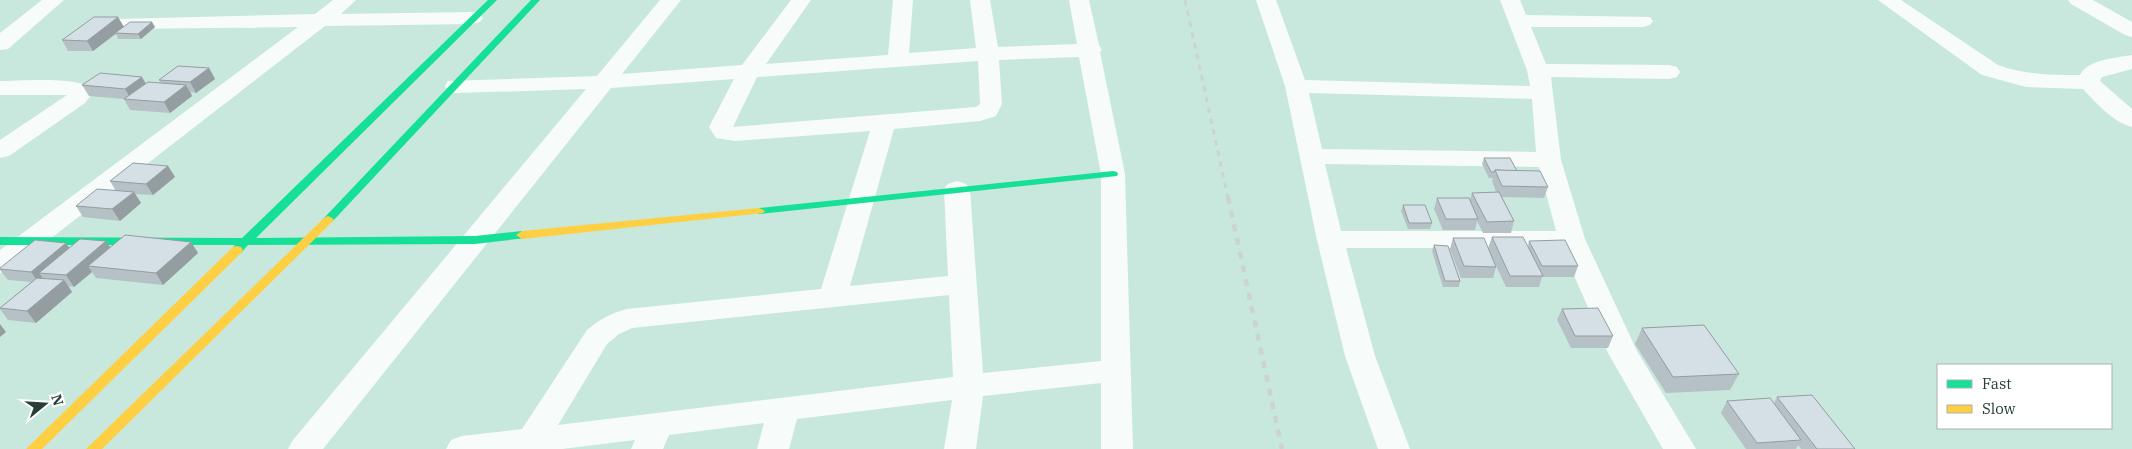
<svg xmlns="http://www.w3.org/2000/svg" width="2132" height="449" font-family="'IBM Plex Serif',serif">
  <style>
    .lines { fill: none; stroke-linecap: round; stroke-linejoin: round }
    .street { fill: #f7fcfa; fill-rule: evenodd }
    .fast { fill: #16e098; fill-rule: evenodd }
    .slow { fill: #ffcf43; fill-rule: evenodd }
    .rail-far1 { stroke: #cbd4d0; stroke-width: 3; stroke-dasharray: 5.5 5.5; stroke-linecap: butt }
    .rail { stroke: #cbd4d0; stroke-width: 4.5; stroke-dasharray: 7 7; stroke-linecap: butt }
    .wall { fill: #b6c1c5 }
    .shaded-wall { fill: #949da0 }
    .building { fill: #d4e0e5; stroke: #949da0 }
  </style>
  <rect width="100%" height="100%" fill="#c8e8dd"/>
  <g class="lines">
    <!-- street -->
    <g class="street">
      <path d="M42,0H64L8,49L0,50V33Z"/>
      <path d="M333,0H356L341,14L473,12L480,14L483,18L480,22L473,24L325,26L10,270L0,273V250L298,27L124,29L117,27L114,23L117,19L315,14Z"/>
      <path d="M660,0H681L622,74L742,65L791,0H811L766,64L888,55L893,0H913L909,53L976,48L970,0H990L998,47L1077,44L1069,0H1089L1099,45L1102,50L1100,52L1125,174L1133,449H1101V383L983,396L976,449H944L952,400L797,419L789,449H757L764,423L669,435L663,449H631L635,440L562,449H446L451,440L462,436L522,429L587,330C599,320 611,313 627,309L821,289L870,131L735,141L716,138L709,127L734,79L611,88L323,449H288L293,440L586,89L456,93L448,91L445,86L448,81L597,76ZM1079,57L1101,174V361L983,373L970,189L966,184L957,181L948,184L944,189L948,276L850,286L894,129L980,121L996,116L1002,104L999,60ZM978,61L980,104L976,107L733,127L757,77ZM949,295L953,377L558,425L607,344L619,334L632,328Z"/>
      <path d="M1256,0H1276L1305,80L1530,86L1527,70L1500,0H1520L1526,15L1650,17L1653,21L1650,25L1643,27H1531L1546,64L1669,65L1677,67L1680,72L1677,77L1669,79L1551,77L1561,160L1585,239L1637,351L1696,449H1663L1608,353L1562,248H1346L1375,356L1410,449H1378L1345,356L1317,240L1285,86ZM1309,93L1532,99L1536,152L1322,149ZM1325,164L1539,167L1556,231H1341Z"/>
      <path d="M1878,0H1901L1998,65C2025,75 2052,75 2080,75C2088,59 2116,58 2132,55V69L2102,77L2100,81L2132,109V127C2113,122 2096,103 2083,89L2026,87L1982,75Z"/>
      <path d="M2068,0H2093L2132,22V37L2125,35L2071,4Z"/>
      <path d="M0,81C20,81 83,75 94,91L85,103L9,156L0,158V140L67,95H0Z"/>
    </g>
    <!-- fast -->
    <g class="fast">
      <path d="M488,0H497L256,238L475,236L522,231L526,232L528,235L526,238L475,244L248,245L241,253L237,254L231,250L235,245H0V237L242,238Z"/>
      <path d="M531,0H540L332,222H324L322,220L324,218Z"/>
      <path d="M1113,171L1117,172L1118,174L1117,176L759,214L753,211L759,208Z"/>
    </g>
    <!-- slow -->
    <g class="slow">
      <path d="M759,208L765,211L763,213L522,239L516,235L522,231Z"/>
      <path d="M328,216L332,218L334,220L332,222L102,449H86L324,218Z"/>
      <path d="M237,246L241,247L243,250L241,253L42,449H26L233,247Z"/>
    </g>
    <!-- rail-far1 -->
    <path class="rail-far1" d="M1185,0L1228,198"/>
    <!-- rail -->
    <path class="rail" d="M1228,197L1282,449"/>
  </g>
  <!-- wall -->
  <g class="wall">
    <path d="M124,27H155L141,39H118L116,34L93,51H68L62,40Z"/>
    <path d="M209,68L215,79L196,93L191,92L192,96L170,113L130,110L124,99L89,96L82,85L161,83L159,80Z"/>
    <path d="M1484,158L1517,171L1548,187L1544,198L1502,197L1514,221L1511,233H1483L1477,221L1475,230H1443L1434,209L1437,198L1470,200L1472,193L1496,192L1492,181L1493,178H1489L1482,164Z"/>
    <path d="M168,166L175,177L153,195L135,194L141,203L120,221L83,217L76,206L116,191L110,181Z"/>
    <path d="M1403,205L1432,223L1430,229H1408L1401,211Z"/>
    <path d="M1492,237L1528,246L1529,241L1578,266L1574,277H1542L1539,287H1506L1491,255L1496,267L1493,278H1461L1450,249L1453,238L1488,248Z"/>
    <path d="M191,242L198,253L163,285L96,278L92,272L74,287L69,286L72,292L36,323L8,320L0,309V308L31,282L8,280L0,270V268L66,243L69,248L110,247Z"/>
    <path d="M1434,245L1460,281L1459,287H1443L1432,251Z"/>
    <path d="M1562,309L1613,336L1608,348H1571L1557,320Z"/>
    <path d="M1642,328L1739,374L1730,390L1666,393L1635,344Z"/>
    <path d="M1777,397L1855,449H1801L1798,445L1796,449H1746L1721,413L1727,401L1774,403Z"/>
  </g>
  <!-- shaded-wall -->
  <g class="shaded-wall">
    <path d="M118,17L124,27L93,51L87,41Z"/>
    <path d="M152,22L155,27L141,39L138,34Z"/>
    <path d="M209,68L215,79L196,93L190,82Z"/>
    <path d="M142,77L148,87L131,99L125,89Z"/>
    <path d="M186,85L192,96L170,113L164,102Z"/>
    <path d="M168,166L175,177L153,195L146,184Z"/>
    <path d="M134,192L141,203L120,221L112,209Z"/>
    <path d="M106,241L114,253L88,266L92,272L74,287L66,275Z"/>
    <path d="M191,242L198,253L163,285L156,273Z"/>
    <path d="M66,243L74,255L39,273L44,280L39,283L31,272Z"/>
    <path d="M64,280L72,292L36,323L27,311Z"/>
    <path d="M0,324L6,332L0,337Z"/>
  </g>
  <!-- building -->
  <g class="building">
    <path d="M94,17H118L87,41L62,40Z"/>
    <path d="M130,22H152L138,34L115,33Z"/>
    <path d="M178,66L209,68L190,82L159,80Z"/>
    <path d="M100,73L142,77L125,89L82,85Z"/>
    <path d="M148,82L186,85L164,102L124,99Z"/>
    <path d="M1484,158H1510L1517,171L1495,170L1494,172H1491Z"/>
    <path d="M133,163L168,166L146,184L110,181Z"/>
    <path d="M1495,170L1540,171L1548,187L1502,186Z"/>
    <path d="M97,189L134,192L112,209L76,206Z"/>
    <path d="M1499,192L1514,221L1487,222L1472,193Z"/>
    <path d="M1437,198H1469L1478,219H1446Z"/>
    <path d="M1403,205H1425L1432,223H1409Z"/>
    <path d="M125,235L191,242L156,273L88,266Z"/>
    <path d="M1492,237H1523L1543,276H1510Z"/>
    <path d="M1453,238H1484L1496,267L1464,266Z"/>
    <path d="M80,239L106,241L66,275L39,273Z"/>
    <path d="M35,240L66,243L31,272L0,269V268Z"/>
    <path d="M1565,240L1578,266H1542L1529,241Z"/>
    <path d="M1434,245L1448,246L1460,281H1445Z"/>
    <path d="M37,278L64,280L27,311L0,308Z"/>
    <path d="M1598,308L1613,336H1575L1562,309Z"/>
    <path d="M1704,325L1739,374L1673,377L1642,328Z"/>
    <path d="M1812,395L1855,449H1817L1777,397Z"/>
    <path d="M1770,398L1801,440L1757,443L1727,401Z"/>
  </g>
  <!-- legend -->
  <rect x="1937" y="364" width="175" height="65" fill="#ffffff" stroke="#a9b2af"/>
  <rect x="1947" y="380" width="25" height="8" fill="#16e098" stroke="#a9b2af"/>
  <text x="1982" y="389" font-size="15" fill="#273f37">Fast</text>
  <rect x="1947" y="405" width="25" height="8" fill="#ffcf43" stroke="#a9b2af"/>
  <text x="1982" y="414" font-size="15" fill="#273f37">Slow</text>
  <!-- north arrow -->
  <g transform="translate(45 404) rotate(72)" stroke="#ffffff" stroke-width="4" paint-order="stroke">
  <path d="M0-4L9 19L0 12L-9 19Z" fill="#273f37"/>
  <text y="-8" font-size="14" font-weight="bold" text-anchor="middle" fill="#273f37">N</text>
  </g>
</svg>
